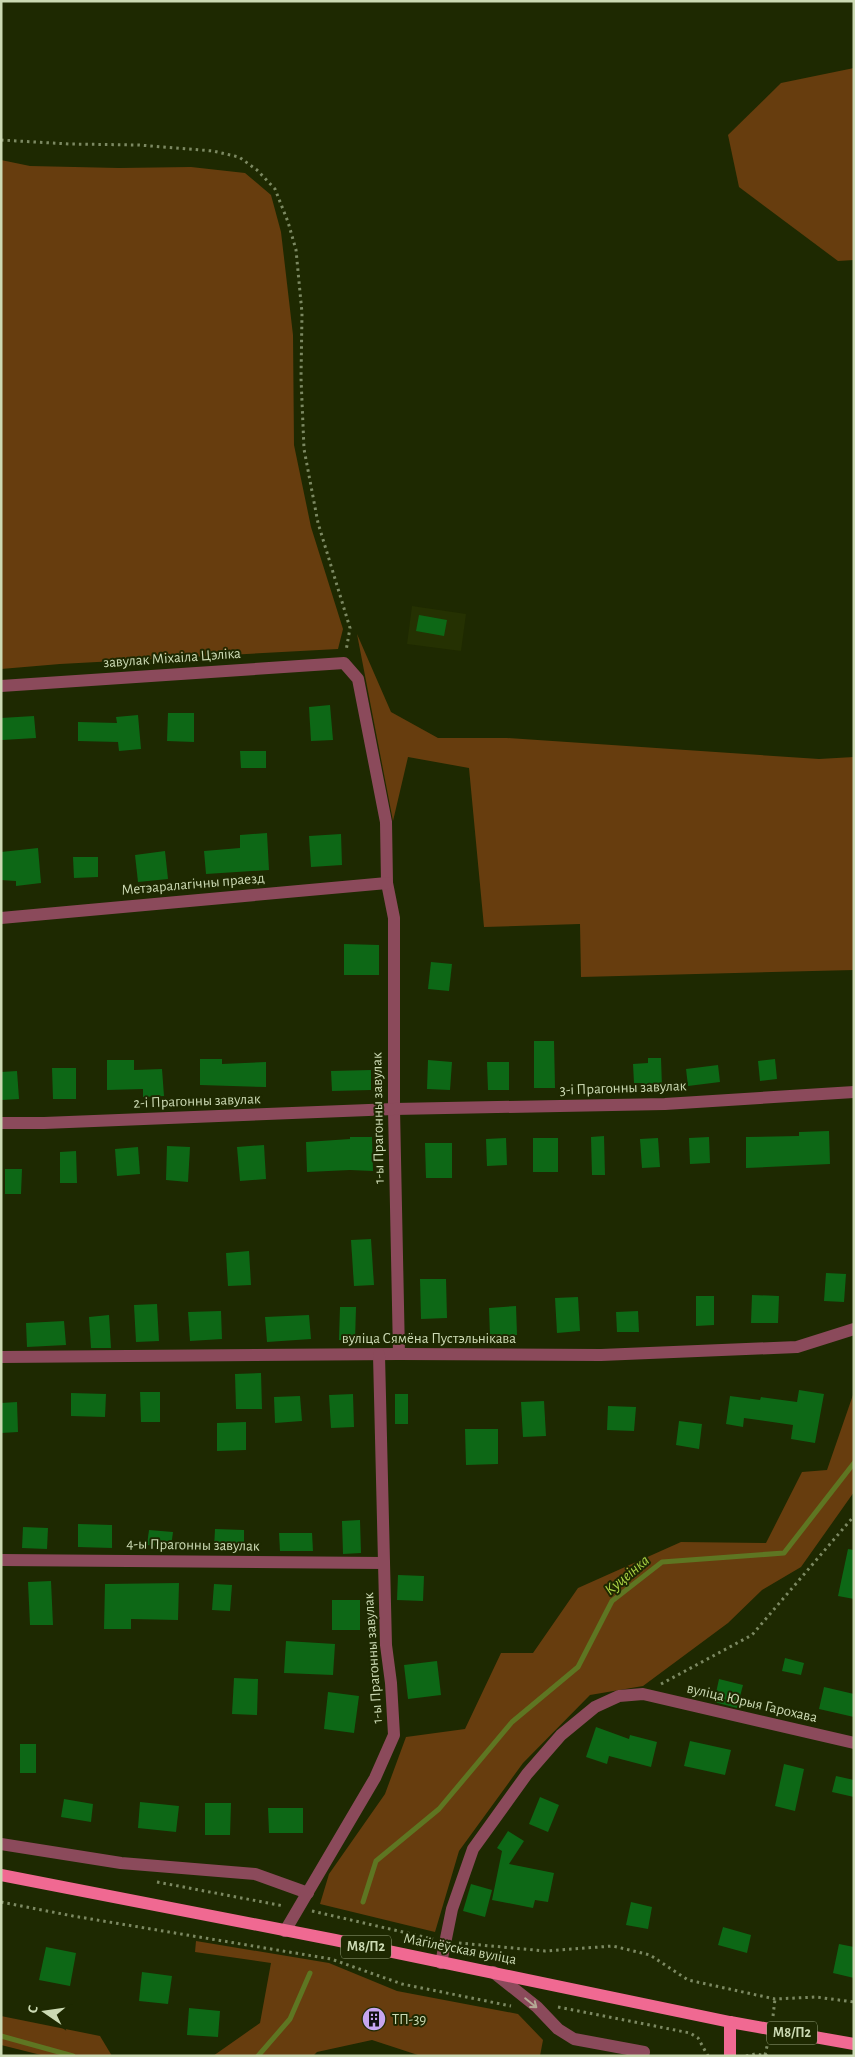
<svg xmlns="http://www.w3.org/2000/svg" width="855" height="2057" font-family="'Alegreya Sans',sans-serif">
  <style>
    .built { fill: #253102 }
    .green { fill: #673d0e }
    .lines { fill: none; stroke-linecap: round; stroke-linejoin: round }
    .stream { stroke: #5e7622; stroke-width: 5 }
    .building { fill: #0d6816 }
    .path { stroke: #7c8962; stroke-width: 3; stroke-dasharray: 2.5 4; stroke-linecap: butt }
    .minor { stroke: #8b4a5b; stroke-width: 12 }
    .major { stroke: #f06992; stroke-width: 12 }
    .oneway { stroke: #b5a895 }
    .labels { text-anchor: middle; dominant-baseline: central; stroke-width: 4; stroke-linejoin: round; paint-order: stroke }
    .shield { fill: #1e2901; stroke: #98a57e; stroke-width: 1 }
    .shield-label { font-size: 14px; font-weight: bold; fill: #ccdab4 }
    .street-label { font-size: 15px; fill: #ccdab4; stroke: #1e2901 }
    .poi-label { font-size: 15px; fill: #ccdab4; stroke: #1e2901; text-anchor: start }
    .water-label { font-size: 16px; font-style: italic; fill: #a9d043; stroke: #1e2901 }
  </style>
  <rect width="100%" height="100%" fill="#1e2901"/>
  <!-- built -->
  <path class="built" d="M412,606L466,614L461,651L407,644Z"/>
  <!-- green -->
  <g class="green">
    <path d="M854,68V260L838,261L739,187L728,135L781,83Z"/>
    <path d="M1,160L30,166L119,168L191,167L245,173L271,195L281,232L293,335L294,445L311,527L343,629L338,649L60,664L1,669Z"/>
    <path d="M357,634L391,712L438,738H507L819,759L854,757V970L581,977L580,924L484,927L469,768L408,757L393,821Z"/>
    <path d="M854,1392V1492L801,1567L762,1590L728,1623L643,1686L590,1695L523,1763L459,1851L435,1932L320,1904L329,1874L385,1794L406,1737L465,1729L501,1653H533L578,1588L681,1542L766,1543L802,1472L827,1470Z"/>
    <path d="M196,1941L329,1963L397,1991L518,2014L543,2040L540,2056H421L372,2040L317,2052L313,2056H213L260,2023L271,1963L195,1952Z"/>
    <path d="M1,2016L100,2036L112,2056H45L1,2045Z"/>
  </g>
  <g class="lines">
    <!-- stream -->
    <g class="stream">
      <path d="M363,1902L376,1861L439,1809L512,1722L578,1667L612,1601L662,1562L784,1553L854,1463"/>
      <path d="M1,2036L73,2056"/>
      <path d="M258,2056L290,2019L310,1973"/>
    </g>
  </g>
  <!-- building -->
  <g class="building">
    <path d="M419,615L447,620L444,636L416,631Z"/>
    <path d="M330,705L333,740L311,741L309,707Z"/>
    <path d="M168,713H194V742L167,741Z"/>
    <path d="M138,715L141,749L119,751L118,742L78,741V722L117,723L116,717Z"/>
    <path d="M34,716L36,738L2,740L1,718Z"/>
    <path d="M240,751H266V768H241Z"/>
    <path d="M267,833L269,870L206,874L204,851L240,848V835Z"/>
    <path d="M341,834L342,865L311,867L309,836Z"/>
    <path d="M38,848L41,883L16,886V881L1,880V852Z"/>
    <path d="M165,851L168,879L138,882L135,855Z"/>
    <path d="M73,857H98V877L74,878Z"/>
    <path d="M344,944L379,945V975H344Z"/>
    <path d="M431,962L452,964L449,991L428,989Z"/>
    <path d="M534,1041H554L555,1088H534Z"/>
    <path d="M648,1058H661L662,1087L642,1088V1083H634L633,1064L648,1063Z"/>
    <path d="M200,1059H222V1064L266,1062V1087L200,1085Z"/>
    <path d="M775,1059L777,1079L760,1081L758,1061Z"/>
    <path d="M107,1060H134V1070L162,1069L164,1096L143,1097V1089L107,1090Z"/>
    <path d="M428,1060L452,1062L450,1090L427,1089Z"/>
    <path d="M487,1062H509V1090H488Z"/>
    <path d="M718,1065L720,1082L688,1086L686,1069Z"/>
    <path d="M52,1068H76V1099H53Z"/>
    <path d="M371,1070V1090L332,1091L331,1071Z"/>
    <path d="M17,1071L19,1099L1,1100V1072Z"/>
    <path d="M829,1131L830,1164L746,1168V1137L799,1136V1132Z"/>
    <path d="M604,1136L605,1175H592L591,1137Z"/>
    <path d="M350,1137H372L373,1171L350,1170L307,1172L306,1142L350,1139Z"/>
    <path d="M709,1137L710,1163L690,1164L689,1138Z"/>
    <path d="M506,1138L507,1165L487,1166L486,1139Z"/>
    <rect x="533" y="1138" width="25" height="34"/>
    <path d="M658,1138L660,1167L642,1168L640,1139Z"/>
    <path d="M425,1143H452V1178H426Z"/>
    <path d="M264,1145L266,1179L240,1181L237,1147Z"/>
    <path d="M167,1146L190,1147L188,1182L166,1180Z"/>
    <path d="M138,1147L140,1174L117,1176L115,1149Z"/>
    <path d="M76,1151L77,1183H60V1152Z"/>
    <path d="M5,1169H22L21,1194H5Z"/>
    <path d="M371,1239L374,1285L354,1286L351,1240Z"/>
    <path d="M249,1251L251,1285L228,1286L226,1253Z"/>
    <path d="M826,1273L846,1274L844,1302L824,1301Z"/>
    <path d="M420,1279H446L447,1318L421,1319Z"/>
    <path d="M752,1295L779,1296L778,1323H751Z"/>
    <path d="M696,1296H714V1325L696,1326Z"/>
    <path d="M578,1297L580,1331L557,1333L555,1298Z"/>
    <path d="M157,1304L159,1341L136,1342L134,1305Z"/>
    <path d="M516,1306L517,1335L490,1336L489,1308Z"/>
    <path d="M340,1307H356L355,1341L339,1340Z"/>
    <path d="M221,1311L222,1339L190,1341L188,1312Z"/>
    <path d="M638,1311L639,1332H617L616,1312Z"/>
    <path d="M109,1315L111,1348H91L89,1317Z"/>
    <path d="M309,1315L311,1339L267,1342L265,1317Z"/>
    <path d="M64,1321L66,1345L27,1347L26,1323Z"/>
    <path d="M261,1373L262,1409H236L235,1374Z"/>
    <path d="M799,1390L824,1394L815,1443L791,1439L793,1425L744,1418L743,1427L726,1424L730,1396L760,1400L761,1397L797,1402Z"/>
    <path d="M140,1392H160V1422H141Z"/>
    <path d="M71,1393L106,1394L105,1417L71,1416Z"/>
    <path d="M353,1394L354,1427L331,1428L329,1395Z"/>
    <rect x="395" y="1394" width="13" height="30"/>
    <path d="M300,1396L302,1421L275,1423L274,1397Z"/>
    <path d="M544,1401L546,1436L523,1437L521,1402Z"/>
    <path d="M17,1402L18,1432L1,1433V1403Z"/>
    <path d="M608,1406L636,1407L634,1431L607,1430Z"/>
    <path d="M679,1421L702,1424L699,1449L676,1445Z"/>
    <path d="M246,1422V1450L217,1451V1423Z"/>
    <path d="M465,1429H498V1464L466,1465Z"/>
    <path d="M360,1520L361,1553L343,1554L342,1521Z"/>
    <path d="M78,1524L112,1525V1548L78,1547Z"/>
    <path d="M23,1527L48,1528L47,1549L22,1548Z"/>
    <path d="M215,1529L244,1530V1550L214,1549Z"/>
    <path d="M149,1530L173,1532L171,1547L147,1545Z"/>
    <path d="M279,1533H312L313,1551H280Z"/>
    <path d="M848,1549L854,1550V1599L838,1596Z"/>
    <path d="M398,1575L424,1576L423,1601L397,1600Z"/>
    <path d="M51,1581L53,1625H30L28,1582Z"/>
    <path d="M179,1583L178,1620L131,1619V1629H104L105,1584Z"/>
    <path d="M214,1584L232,1585L230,1611L212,1610Z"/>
    <rect x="332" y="1600" width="28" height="30"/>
    <path d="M286,1641L335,1644L333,1675L284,1673Z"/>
    <path d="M785,1658L804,1663L801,1675L782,1671Z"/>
    <path d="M437,1661L441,1695L408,1699L404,1665Z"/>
    <path d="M234,1678L258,1679L257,1715L232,1714Z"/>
    <path d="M719,1679L743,1685L737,1708L714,1702Z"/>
    <path d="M824,1687L854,1694V1717L819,1709Z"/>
    <path d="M328,1692L359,1696L354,1733L324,1729Z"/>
    <path d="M596,1727L629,1739L630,1735L657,1742L651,1767L609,1756L607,1764L586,1757Z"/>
    <path d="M690,1741L731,1750L725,1775L684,1766Z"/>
    <rect x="20" y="1744" width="16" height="29"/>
    <path d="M784,1764L804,1769L795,1811L775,1806Z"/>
    <path d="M836,1776L854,1780V1797L832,1792Z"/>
    <path d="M540,1797L559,1805L548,1832L529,1824Z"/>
    <path d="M64,1799L93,1804L91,1822L61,1817Z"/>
    <path d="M140,1802L179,1806L176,1832L138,1828Z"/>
    <path d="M205,1803H231L230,1835H205Z"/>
    <path d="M268,1808H303V1833H269Z"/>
    <path d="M508,1831L524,1841L509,1864L554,1873L548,1902L535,1900L533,1908L492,1900L502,1851L497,1848Z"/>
    <path d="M471,1884L492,1890L485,1917L463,1911Z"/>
    <path d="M631,1902L652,1907L648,1929L626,1925Z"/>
    <path d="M723,1927L751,1935L747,1953L718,1945Z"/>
    <path d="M839,1944L854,1947V1978L833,1973Z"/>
    <path d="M46,1947L76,1953L70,1986L39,1980Z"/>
    <path d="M142,1972L172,1976L168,2004L139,2001Z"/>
    <path d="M189,2008L220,2011L218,2037L187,2035Z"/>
    <path d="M370,2011L382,2014L379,2027L366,2024Z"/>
  </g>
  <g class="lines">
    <!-- path -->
    <g class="path">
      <path d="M1,140L70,144L139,145L213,151L239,157L257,170L275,189L288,222L296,250L302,313L301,378L304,449L318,523L350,628L346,651"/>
      <path d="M661,1684L752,1635L854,1516"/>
      <path d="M157,1882L284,1906"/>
      <path d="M1,1902L73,1916L331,1959L402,1984L511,2006"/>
      <path d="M312,1911L433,1939"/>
      <path d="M459,1943L545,1951L613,1946L650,1955L688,1980L775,1999L816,1997L854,2002"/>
      <path d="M558,2007L690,2033L698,2038L708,2056"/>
      <path d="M773,2016L775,1999"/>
      <path d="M765,2055L768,2042"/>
      <path d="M746,2056L755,2054L769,2056"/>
    </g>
    <!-- minor -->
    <g class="minor">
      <path d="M1,686L344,663L358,679L386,822L387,883L394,918V1109L399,1354"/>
      <path d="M1,918L387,883"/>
      <path d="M1,1123H44L394,1109L665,1104L854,1092"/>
      <path d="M1,1357L399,1354L601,1355L797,1347L854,1329"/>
      <path d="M1,1560L384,1563"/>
      <path d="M1,1844L121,1863L255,1874L308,1893"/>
      <path d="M285,1931L375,1778L394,1735L391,1683L386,1645L379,1355"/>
      <path d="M441,1963L452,1909L473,1849L527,1774L561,1735L595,1707L619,1696L643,1694L854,1743"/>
      <path d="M493,1972L537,2007L558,2029L574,2039L644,2052L643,2056"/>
    </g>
    <!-- major -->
    <g class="major">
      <path d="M1,1875L335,1940L730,2022L854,2044"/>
      <path d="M730,2056V2022"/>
    </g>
  </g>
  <!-- one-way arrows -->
  <defs><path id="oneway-shaft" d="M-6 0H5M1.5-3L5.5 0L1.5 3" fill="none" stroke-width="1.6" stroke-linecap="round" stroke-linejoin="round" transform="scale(1.25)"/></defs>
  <use class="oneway" href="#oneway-shaft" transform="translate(531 2003) rotate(39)"/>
  <!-- icons -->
  <defs>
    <g id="building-disc" transform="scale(1.25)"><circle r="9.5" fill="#c6a6f0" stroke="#1e2901"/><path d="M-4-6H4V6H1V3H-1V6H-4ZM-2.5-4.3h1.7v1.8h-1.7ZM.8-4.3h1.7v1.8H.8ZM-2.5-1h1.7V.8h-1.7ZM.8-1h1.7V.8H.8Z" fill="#111"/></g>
  </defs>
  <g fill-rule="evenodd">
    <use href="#building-disc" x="374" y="2019"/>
  </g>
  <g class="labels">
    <!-- shield labels -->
    <g class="shield">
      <rect x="341" y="1935.5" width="50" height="23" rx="4"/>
      <rect x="767" y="2021.5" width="50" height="23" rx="4"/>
    </g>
    <g class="shield-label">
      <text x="366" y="1947">М8/П2</text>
      <text x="792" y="2033">М8/П2</text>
    </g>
    <!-- street labels -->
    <g class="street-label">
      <text transform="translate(172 658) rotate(-4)">завулак Міхаіла Цэліка</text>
      <text transform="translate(193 884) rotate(-5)">Метэаралагічны праезд</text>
      <text transform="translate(623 1088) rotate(-2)">3-і Прагонны завулак</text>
      <text transform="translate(197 1101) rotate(-2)">2-і Прагонны завулак</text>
      <text transform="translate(378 1118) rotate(-91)">1-ы Прагонны завулак</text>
      <text x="429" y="1338">вуліца Сямёна Пустэльнікава</text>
      <text transform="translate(193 1545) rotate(1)">4-ы Прагонны завулак</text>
      <text transform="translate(373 1658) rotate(-94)">1-ы Прагонны завулак</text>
      <text transform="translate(752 1703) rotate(13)">вуліца Юрыя Гарохава</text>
      <text transform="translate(460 1949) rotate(11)">Магілёўская вуліца</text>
    </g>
    <!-- poi labels -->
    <g class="poi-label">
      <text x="392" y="2019">ТП-39</text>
    </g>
    <!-- water labels -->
    <g class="water-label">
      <text transform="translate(627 1575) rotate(-40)">Куцеінка</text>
    </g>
  </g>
  <!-- border -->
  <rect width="855" height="2057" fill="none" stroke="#ccdab4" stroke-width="5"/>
  <!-- north arrow -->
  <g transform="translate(45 2012) rotate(283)" stroke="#1e2901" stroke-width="4" paint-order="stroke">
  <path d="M0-4L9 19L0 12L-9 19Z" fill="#ccdab4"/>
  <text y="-8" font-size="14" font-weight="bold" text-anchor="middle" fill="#ccdab4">С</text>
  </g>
</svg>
